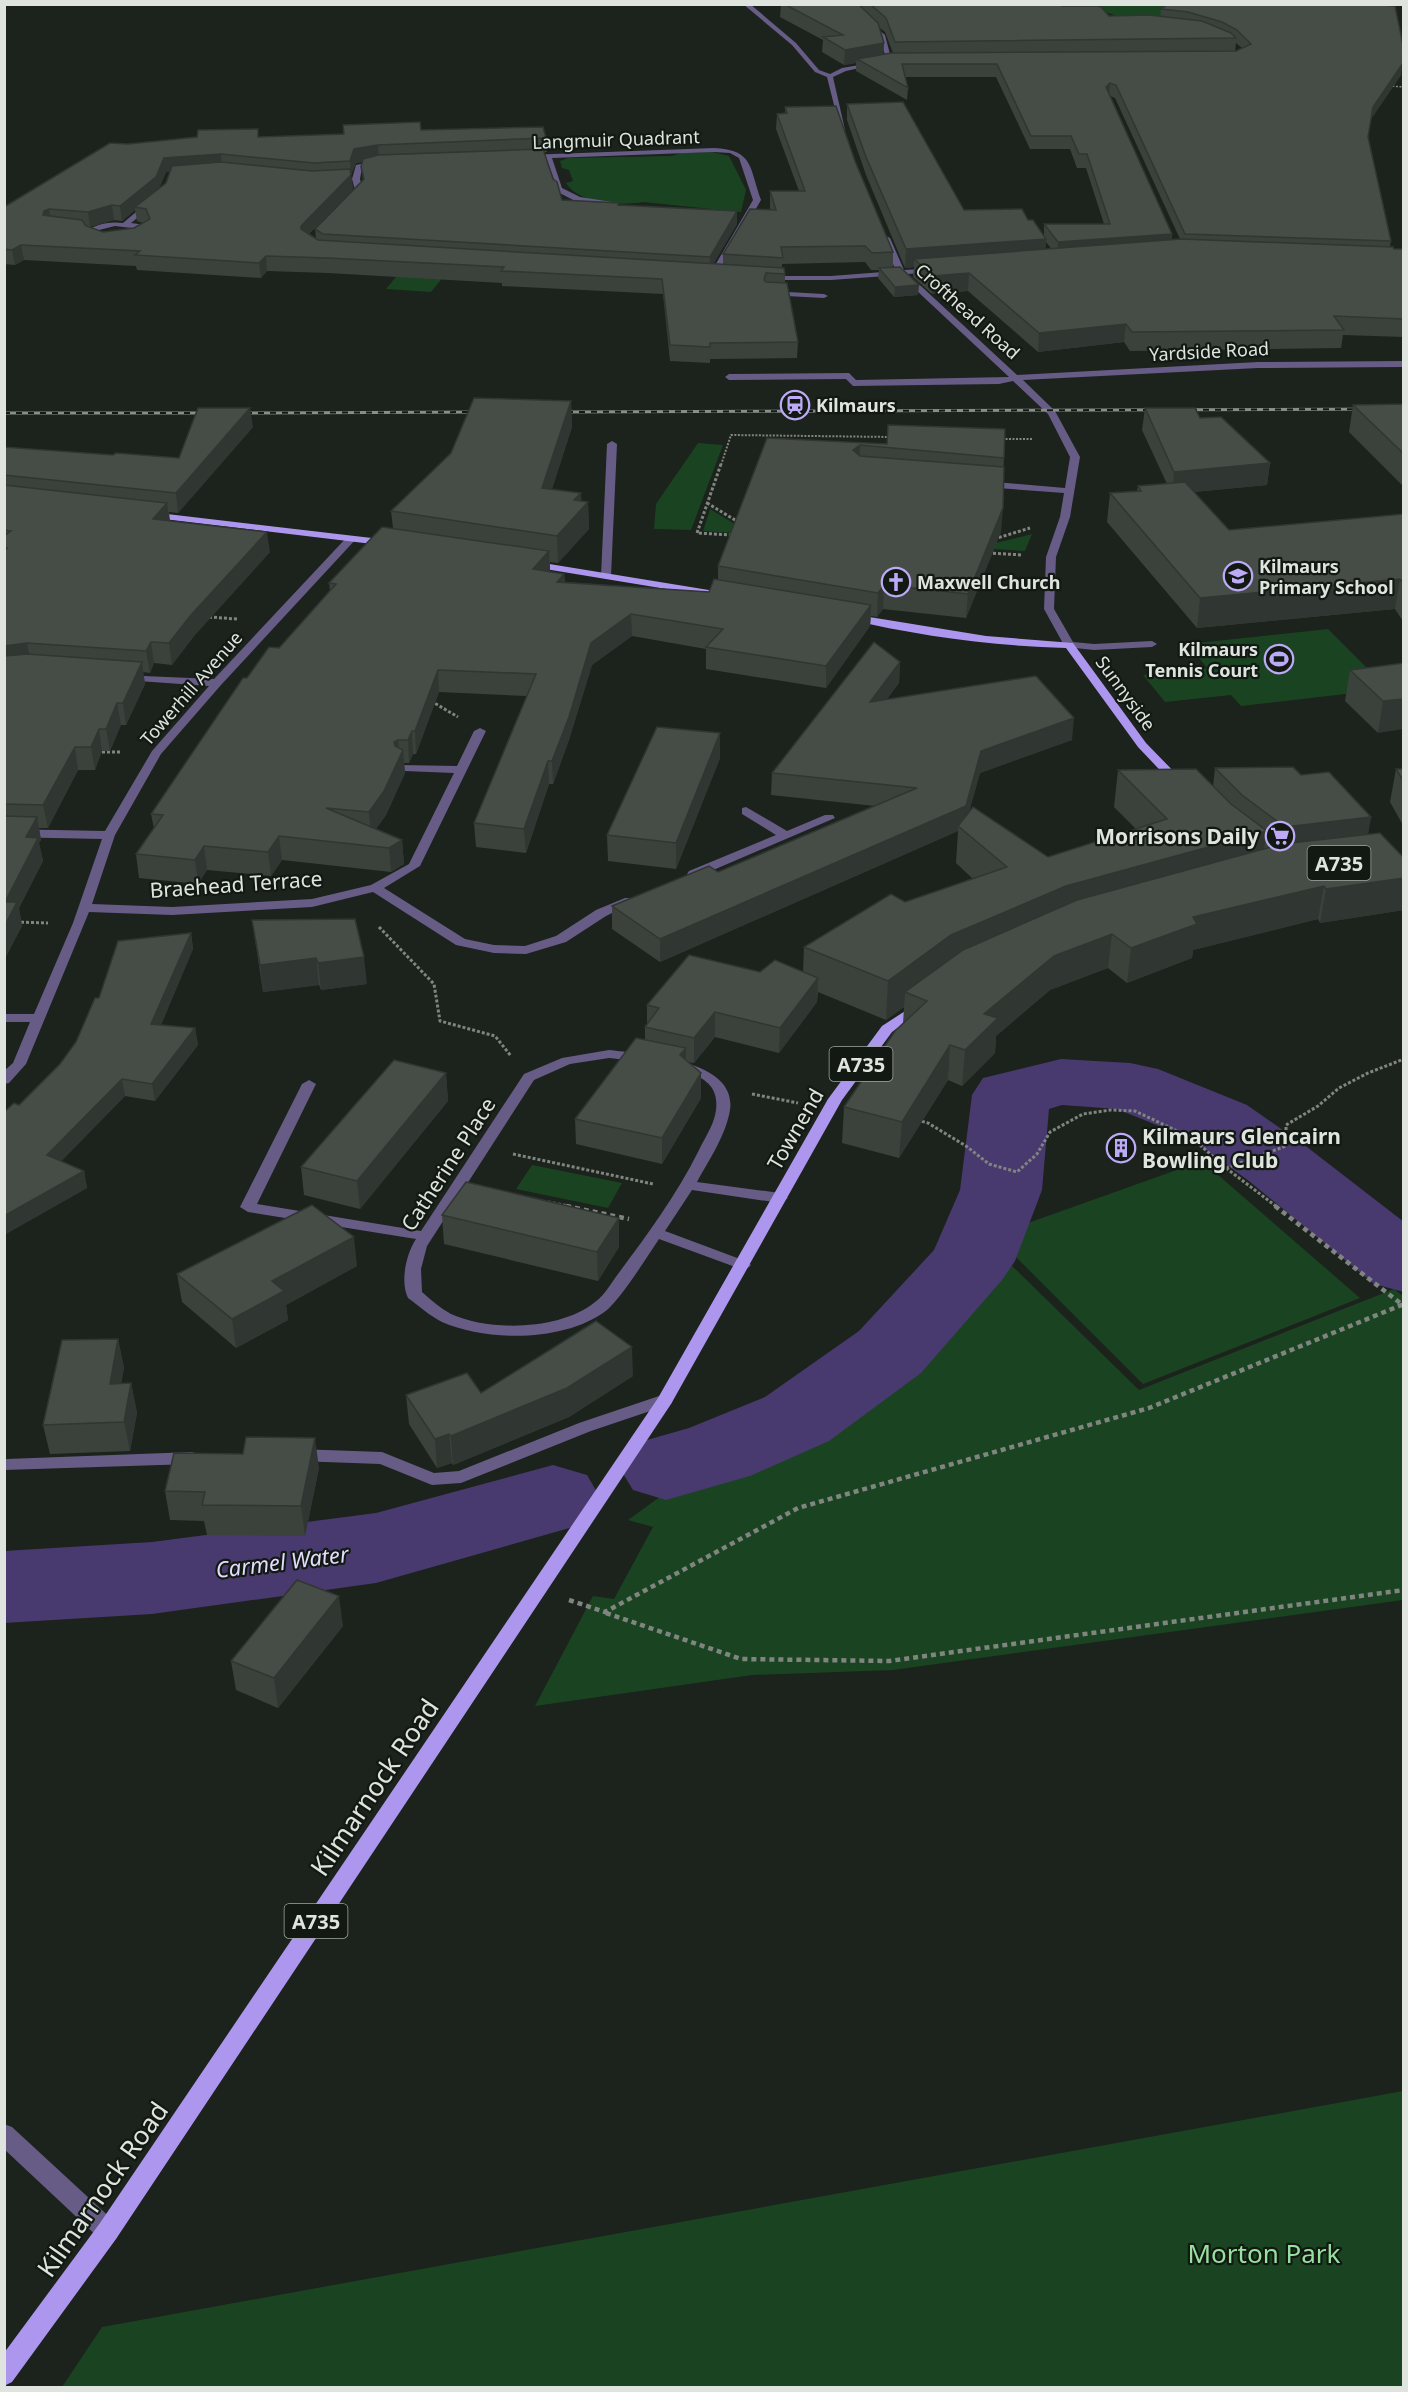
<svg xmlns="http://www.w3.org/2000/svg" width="1408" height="2392" font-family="'Noto Sans',sans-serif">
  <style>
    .green { fill: #1a4421 }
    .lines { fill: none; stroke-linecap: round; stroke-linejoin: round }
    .river { fill: #483a6e; fill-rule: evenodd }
    .path-far3 { stroke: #808580; stroke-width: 1.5; stroke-dasharray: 2 1.5; stroke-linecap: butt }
    .path-far2 { stroke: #808580; stroke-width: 2; stroke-dasharray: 2 1.5; stroke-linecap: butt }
    .path-far1 { stroke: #808580; stroke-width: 3; stroke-dasharray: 3 2; stroke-linecap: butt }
    .path { stroke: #808580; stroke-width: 4.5; stroke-dasharray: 5 4; stroke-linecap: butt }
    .minor { fill: #665c86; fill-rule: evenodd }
    .major { fill: #ad97ee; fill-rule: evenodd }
    .rail-casing { stroke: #888e88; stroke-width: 3 }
    .rail { stroke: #121913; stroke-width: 2; stroke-dasharray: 6; stroke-linecap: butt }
    .wall { fill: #3b423c; fill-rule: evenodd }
    .shaded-wall { fill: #303631 }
    .building { fill: #454d46; stroke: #303631; stroke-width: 1.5 }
    .labels { text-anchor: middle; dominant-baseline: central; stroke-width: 4.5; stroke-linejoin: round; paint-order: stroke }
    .far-street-label { font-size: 18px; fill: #dfe4df; stroke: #121913 }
    .far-poi-label { font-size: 18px; font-weight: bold; fill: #dfe4df; stroke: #121913; text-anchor: start }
    .shield { fill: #121913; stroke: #a2a7a2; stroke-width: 1.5 }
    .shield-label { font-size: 20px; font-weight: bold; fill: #dfe4df }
    .poi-label { font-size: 21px; font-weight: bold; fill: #dfe4df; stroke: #121913; text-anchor: end }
    .street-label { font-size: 21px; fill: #dfe4df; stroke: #121913 }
    .water-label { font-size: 22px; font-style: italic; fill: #e3dcfe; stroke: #121913 }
    .near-street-label { font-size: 26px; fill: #dfe4df; stroke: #121913 }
    .near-park-label { font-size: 26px; fill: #97e19f; stroke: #121913 }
  </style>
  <rect width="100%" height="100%" fill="#1c221c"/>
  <!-- green -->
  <g class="green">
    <path d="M1080,5H1176L1151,22L1129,19Z"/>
    <path d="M712,152L729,156L746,190L741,212L643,202C621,206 579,204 566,183L573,181L569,170L562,168L560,161L568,158L672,156L681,153Z"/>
    <path d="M409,261L454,264L431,292L386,289Z"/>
    <path d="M698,443L723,445L691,530L654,529L656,504Z"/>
    <path d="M710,509L751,534L703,531Z"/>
    <path d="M1032,534L1025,551L976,548Z"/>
    <path d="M1328,629L1388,689L1241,706L1231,695L1165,702L1143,675L1207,668L1188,644Z"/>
    <path d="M1202,1161L1360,1298L1143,1384L994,1235Z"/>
    <path d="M532,1165L622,1183L608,1208L516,1189Z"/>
    <path d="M1003,1257L1139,1390L1394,1289L1403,1296V1600L893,1670L752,1675L535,1706L593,1596L614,1599L653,1527L628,1520L690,1475L770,1450L931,1350Z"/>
    <path d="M1403,2091V2387H62L102,2327Z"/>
  </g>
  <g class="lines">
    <!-- river -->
    <g class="river">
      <path d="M1061,1059L1130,1063L1158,1069L1247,1105L1307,1147L1404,1222V1292L1374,1284L1249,1181L1191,1139L1117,1109L1062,1105L1049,1109L1042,1190L1015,1261L1002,1280L921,1373L829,1441L750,1476L666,1500L633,1490L619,1467L633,1444L689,1428L765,1397L859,1331L934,1250L960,1190L972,1095L983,1078Z"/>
      <path d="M553,1465L587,1475L601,1499L587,1523L376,1583L152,1614L4,1623V1551L152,1542L376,1513Z"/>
    </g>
    <!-- path-far3 -->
    <path class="path-far3" d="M1389,86L1404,87"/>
    <!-- path-far2 -->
    <g class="path-far2">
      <path d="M1002,439H1033"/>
      <path d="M721,465L731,435L892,437"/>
    </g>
    <!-- path-far1 -->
    <g class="path-far1">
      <path d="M721,464L697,533L732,535"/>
      <path d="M707,503L740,523"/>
      <path d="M994,539L1030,528"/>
      <path d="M988,553L1023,555"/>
      <path d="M209,617L237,619"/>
      <path d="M431,701L458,717"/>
      <path d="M97,752H122"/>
      <path d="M16,922L48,923"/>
      <path d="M379,927L434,984L440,1021L495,1036L511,1056"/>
      <path d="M752,1094L798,1103"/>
      <path d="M917,1120L928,1123L966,1146L989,1164L1017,1172L1037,1154L1050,1132L1083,1114L1111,1110L1135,1111L1192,1138L1226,1168L1277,1207"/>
      <path d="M513,1154L653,1184"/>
      <path d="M1226,1168L1286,1146V1125L1318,1106L1339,1088L1368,1073L1404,1059"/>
      <path d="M548,1202L573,1207"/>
    </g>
    <!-- path -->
    <g class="path">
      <path d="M566,1206L629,1219"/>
      <path d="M1275,1206L1404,1306"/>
      <path d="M569,1600L605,1612L798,1508L1149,1408L1404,1304"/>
      <path d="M606,1613L741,1659L889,1661L1404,1590"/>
    </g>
    <!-- minor -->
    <g class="minor">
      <path d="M743,4H750L796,43L819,70L830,74L842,68L877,62V64L846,71L833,77L845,130L840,129L827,77L815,72L792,45Z"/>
      <path d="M864,21H868L885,35L892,62L887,61L879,36L864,23Z"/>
      <path d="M714,148C754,150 749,167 761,200L718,274L714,276L710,274L753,200L739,158L730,153L714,152L552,158L562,188L580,197L612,202L609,206L575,201L556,191L545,158L527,159L523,157L527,155Z"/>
      <path d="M380,160L383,164L362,168L360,179L363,190L352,203H346L355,190L352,179L356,165Z"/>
      <path d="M149,201L156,203L131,223L146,225L150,233C133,247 100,250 84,234C94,224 109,221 123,223ZM115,226L140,229L142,232C127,240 107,244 93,234L99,230Z"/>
      <path d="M886,236L890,238L904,270L937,268V272H934L908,274L1017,375L1258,362L1404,361V367L1258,368L1023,380L1055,411L1080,457L1070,517L1056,557L1054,609L1073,642L1094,644L1152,641L1157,644L1152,647L1094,650L1065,647L1044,609L1046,557L1060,517L1064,493L984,487L979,484L984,481L1065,488L1070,457L1048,414L1013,381L999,384L853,386L846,379L729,380L725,377L729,374L849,373L856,380L1009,377L900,275L831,280H766L762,278L766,276H831L896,271L882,238Z"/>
      <path d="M770,291L824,294L828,296L824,298L767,295V291Z"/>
      <path d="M612,441L617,444L611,576L606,579L601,576L607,444Z"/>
      <path d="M348,536L357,538L221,685L161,754L115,835L92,904L172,907L312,899L371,885L409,864L454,773L404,771L398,767L400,765L457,766L474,731L480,728L486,731L420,866L384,888L465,939L494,945L525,946L556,936L596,910L625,898H635L636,901L606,916L566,942L526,954L494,953L456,945L373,892L312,907L172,915L89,912L26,1064L9,1083L4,1084V1071L13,1063L30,1022H4V1014H34L73,923L102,839L4,837V829L105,831L152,751L209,686L124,680L118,677L120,675L214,679Z"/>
      <path d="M746,807L787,831L825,815H833L835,818L697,877H689L687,874L689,871L776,835L742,814V808Z"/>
      <path d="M609,1050C642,1054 738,1059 730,1110C726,1135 709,1160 697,1182L780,1193L788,1198L780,1203L692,1190L665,1231L748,1262L751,1265L748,1268H738L659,1239C647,1257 622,1297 607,1310C566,1342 488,1342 442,1322C430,1316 419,1306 408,1298C400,1282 406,1254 416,1239L248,1212L240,1207L302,1084L309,1080L316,1084L257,1204L421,1231L524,1074L562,1058ZM609,1058C635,1061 696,1064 712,1088C718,1098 717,1109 714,1119C710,1131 703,1141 698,1152C676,1196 647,1235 618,1274C611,1283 605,1295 595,1302C561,1330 490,1332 451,1314C440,1308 431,1300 422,1292L421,1269L427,1246L534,1080L570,1064Z"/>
      <path d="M665,1394L671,1396L673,1400L671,1404L591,1431L461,1483L432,1485L380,1464L297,1461L291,1459L289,1455L291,1451L297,1449L382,1452L434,1473L459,1471L579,1423Z"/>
      <path d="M192,1452L198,1454L200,1458L198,1462L192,1464L4,1470V1460L7,1459Z"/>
      <path d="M4,2124L12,2127L116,2223L119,2231L116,2239L108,2242L100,2239L4,2149Z"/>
    </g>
    <!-- major -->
    <g class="major">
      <path d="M150,512L389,540L394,543L389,546L147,517V513Z"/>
      <path d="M531,561L721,592L726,595L721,598L527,566L526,564Z"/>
      <path d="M851,614L986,636L1073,643L1146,743L1184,782L1182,785H1174L1138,747L1066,648C993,646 918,636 847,619V615Z"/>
      <path d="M919,1002L926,1006L924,1009L892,1032L842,1100L671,1404L116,2239L12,2382L4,2386V2353L100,2223L658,1398L828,1099L882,1026Z"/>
    </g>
    <!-- rail casing -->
    <g class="rail-casing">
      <g id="rail">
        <path d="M555,412L1404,409"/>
        <path d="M4,413H213"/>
        <path d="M234,413L486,412"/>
      </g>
    </g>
    <!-- rail -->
    <use href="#rail" class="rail"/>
  </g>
  <!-- wall -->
  <g class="wall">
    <path d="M781,4H858L862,8V4H1061L1062,6L1109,16L1160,17L1161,9L1168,4L1401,75L1371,119L1368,137L1391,241L1390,246L1394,249H1404V337L1343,335L1341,348L1130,351L1124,342L1038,352L968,291L932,294L913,277L914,267L905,268L866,175L847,120V104L964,210L1028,220L1044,235V224H1104L1086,168H1077L1070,149H1030L996,77H905L908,88L907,100L856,71V63L844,65L822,52L823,40L780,17ZM879,27L885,32L893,53L883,54L884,43ZM1236,43L1242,48L1235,51ZM1110,96L1115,98L1180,239L1172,240V234ZM1046,242L1050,247L1051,249H1045Z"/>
    <path d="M785,107L855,161L893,252V268L918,295L894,297L878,278L879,270H871L865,262L782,264V268L785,274V283L798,342L797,358L710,359V363L670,361L663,294L502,286V283L328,273L267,271L261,278L137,270L136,266L24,260L15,265L4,264V207L128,144L421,130L546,138L547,152H544L562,200L620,205L737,224L713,264H723V254L770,210V191H799L776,129L777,114L785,113ZM362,162L361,167L363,180L315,229L316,238L309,234L353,189L351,175L356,163ZM170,171L166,183L159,188L166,172ZM135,210L137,221L143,223L134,228L103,232L87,226L90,227L114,220L122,221Z"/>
    <path d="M571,401L572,427L552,489L582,501L588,502L589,529L558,563L550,562V572L564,574L565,582L709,592L718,579V566L767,438L887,444L1005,429L1001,532L966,618L883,609L877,617L871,616L870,626L826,688L706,669V649L632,636L592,665L569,740L553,784H549L526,853L476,847L474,823L527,696L439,692L416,754H413L409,763H404L405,773L386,815L376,829L402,840L404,864L391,872L282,860L271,876L207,870L198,884L139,878L136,854L154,829L151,814L247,678L279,648L330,591L329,583L393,528L391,511Z"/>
    <path d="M1404,404V487L1349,432L1353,405Z"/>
    <path d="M1145,408L1200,418L1270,463L1267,485L1194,492L1229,530L1404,514V623L1395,609L1197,628L1107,522L1110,493L1137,491L1138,486L1167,484L1142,430Z"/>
    <path d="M253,427L178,513L169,512L170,521L270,552L194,636L172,665L154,663L150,673L143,672L145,684L126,725H121L110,751H102L95,770H78L48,828H39L41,840L39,843L43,861L19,908L22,926L4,960V447L113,455L179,458Z"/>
    <path d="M900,662L899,683L886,700L1072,740L980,773L969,812L1048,857L1136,829L1114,807L1118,770L1213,786L1215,768L1301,775L1371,817L1368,834L1404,858V910L1320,923L1318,919L1193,950L1192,958L1127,983L1108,968L1050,990L996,1036L995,1053L962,1086L948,1080L899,1158L842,1143L844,1107L903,1024L904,1007L886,1020L818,992L817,1002L779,1053L715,1037L694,1063L688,1062L701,1098L662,1164L576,1144L575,1119L645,1040V1027L647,1024V1005L760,972H803L804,947L905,902L973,879L956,863L958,831L660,962L612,929V906L718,872L875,806L771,795L772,773Z"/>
    <path d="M1404,663L1378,733L1345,701L1350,670Z"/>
    <path d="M720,758L676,869L608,861L607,835Z"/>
    <path d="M1396,769H1404V827L1390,802Z"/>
    <path d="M252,920L367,984L321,990L319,985L263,992Z"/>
    <path d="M191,933L193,949L161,1025L195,1028L198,1045L155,1101L125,1096L61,1161L84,1171L87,1188L4,1235V1112L19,1105L60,1064L76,1042L99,998Z"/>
    <path d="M446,1073L448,1101L360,1209L304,1195L301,1167Z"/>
    <path d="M442,1215L619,1247L598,1281L444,1244Z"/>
    <path d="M357,1266L286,1305L288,1320L236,1348L182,1302L177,1274Z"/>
    <path d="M118,1339L124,1368L121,1384L131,1383L137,1413L130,1451L50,1454L43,1425Z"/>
    <path d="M633,1376L569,1417L453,1465L452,1463L437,1468L409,1424L406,1395L481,1393Z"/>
    <path d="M319,1468L305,1536L207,1535L204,1521L170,1520L165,1491Z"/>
    <path d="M343,1626L278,1708L236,1690L231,1661Z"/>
  </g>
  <!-- shaded-wall -->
  <g class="shaded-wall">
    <path d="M884,43L883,58L857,59L856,63L844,65L845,50Z"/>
    <path d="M1403,63L1401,75L1371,119L1373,107Z"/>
    <path d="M1110,83L1109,95L1106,87Z"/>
    <path d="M378,145L379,159L356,163L351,175L350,161L354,149Z"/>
    <path d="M221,154L222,168L166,172L158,192L135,207V210L122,221L120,206L164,158Z"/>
    <path d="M351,175L353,189L302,240L301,226Z"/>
    <path d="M112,205L114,220L90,227L88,212Z"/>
    <path d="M49,209L51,224L43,215L44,211Z"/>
    <path d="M737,211V224L710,270V257Z"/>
    <path d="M1172,234L1171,248L1057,257L1058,242Z"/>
    <path d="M1046,239L1045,257L914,259V267L905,268L906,249Z"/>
    <path d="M21,245L24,260L15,265L12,250Z"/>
    <path d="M266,256L267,271L261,278L259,263Z"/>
    <path d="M969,273L968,291L932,294L933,276Z"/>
    <path d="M919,285L918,295L894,297L895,287Z"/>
    <path d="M1126,324L1124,342L1038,352L1039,333Z"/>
    <path d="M571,401L572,427L544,514L542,488Z"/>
    <path d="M250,408L253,427L178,513L176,493Z"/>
    <path d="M860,445L859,468L853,450Z"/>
    <path d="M1270,463L1267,485L1172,494L1174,472Z"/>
    <path d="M581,493L582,509L588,502L589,529L558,563L557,536L574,500Z"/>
    <path d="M167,503L170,523L153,519Z"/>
    <path d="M1003,508L1001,532L966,618L968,594Z"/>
    <path d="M267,532L270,552L194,636L172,665L169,643L191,615Z"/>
    <path d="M549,551L550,573L533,569Z"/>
    <path d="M564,574L565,596L557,582Z"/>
    <path d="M1400,579L1395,609L1197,628L1200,598Z"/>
    <path d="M884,585L883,609L877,617L878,593Z"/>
    <path d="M871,605L870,626L826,688V666Z"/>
    <path d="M631,614L632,636L592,665L569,740L553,784L552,761L591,643Z"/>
    <path d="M151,642L154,663L150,673L146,651Z"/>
    <path d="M27,643L31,665L4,668V646Z"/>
    <path d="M142,662L145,684L126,725L123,703Z"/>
    <path d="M900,662L899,683L869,724L870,702Z"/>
    <path d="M438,670L439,692L416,754L415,731Z"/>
    <path d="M1404,699V729L1378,733L1383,701Z"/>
    <path d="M117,703L121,725L110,751L106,729Z"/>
    <path d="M1074,718L1072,740L980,773L964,828L958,826V831L660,962V939L981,751Z"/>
    <path d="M99,729L102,751L95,770L91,747Z"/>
    <path d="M412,731L413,754L409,763L408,740Z"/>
    <path d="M720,733V758L676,869V843Z"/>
    <path d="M398,740L400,757L403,750L405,773L386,815L371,836L369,812L394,742Z"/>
    <path d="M75,747L78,770L48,828L43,805Z"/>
    <path d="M548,761L549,784L526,853L524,829Z"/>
    <path d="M37,817L41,840L39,843L43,861L19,908L22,926L4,960L5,902L26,837Z"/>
    <path d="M1371,817L1364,854L1279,865L1285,827Z"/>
    <path d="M1267,831L1261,869L905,992L904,1007L886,1020L888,981L951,935L1066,886Z"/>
    <path d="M279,836L282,860L271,876L268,852Z"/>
    <path d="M402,840L404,864L391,872L389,848Z"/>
    <path d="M204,846L207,870L198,884L195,860Z"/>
    <path d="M1404,878V910L1320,923L1326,889Z"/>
    <path d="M1324,886L1318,919L1193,950L1192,958L1127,983L1131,948L1193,917Z"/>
    <path d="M191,933L193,949L154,1041L151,1024Z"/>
    <path d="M1112,934L1108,968L1050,990L996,1036L995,1053L962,1086L965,1050L984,1014L1054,956Z"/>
    <path d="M364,957L367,984L321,990L318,963Z"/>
    <path d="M316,958L319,985L263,992L260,965Z"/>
    <path d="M818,978L817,1002L779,1053L780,1028Z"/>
    <path d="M715,1012V1037L694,1063V1038Z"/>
    <path d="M195,1028L198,1045L155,1101L152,1084Z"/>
    <path d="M950,1045L948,1080L899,1158L902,1122Z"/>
    <path d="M686,1048V1074L680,1055Z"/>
    <path d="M446,1073L448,1101L360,1209L357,1181Z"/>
    <path d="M701,1073V1098L662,1164V1138Z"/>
    <path d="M122,1079L125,1096L51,1172L47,1155Z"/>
    <path d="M84,1171L87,1188L4,1235V1216Z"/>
    <path d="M619,1218V1247L598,1281L597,1252Z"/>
    <path d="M354,1237L357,1266L286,1305L288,1320L236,1348L232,1319L272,1281Z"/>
    <path d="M118,1339L124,1368L115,1414L110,1384Z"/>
    <path d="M632,1347L633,1376L569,1417L453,1465L451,1436Z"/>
    <path d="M131,1383L137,1413L130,1451L124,1422Z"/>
    <path d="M449,1434L452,1463L437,1468L435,1439Z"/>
    <path d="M315,1438L319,1468L305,1536L301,1506Z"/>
    <path d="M339,1596L343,1626L278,1708L274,1678Z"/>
  </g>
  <!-- building -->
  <g class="building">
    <path d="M784,4H858L878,23L884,43L845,50L823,37L843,35Z"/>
    <path d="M870,4H1061L1062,6H1097L1101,7L1109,16L1149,15L1202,21L1231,33L1236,38L895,42L886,18Z"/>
    <path d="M1168,4H1384V5L1395,6L1403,45V63L1373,107L1368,137L1391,241L1185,234L1116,85L1110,83L1106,87L1172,234L1058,242L1044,224H1110L1087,154H1079L1071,136H1031L997,64H902L908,88L857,59L891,53L1236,51L1251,44L1237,30L1222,22L1188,12L1161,9Z"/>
    <path d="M903,102L964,210L1022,209L1028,220H1033L1046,239L906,249L866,157L847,104Z"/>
    <path d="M836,106L855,161L893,252L872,253L865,246L781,247L783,258L723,254L750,209L776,210L770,191H805L777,114L787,113L785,107Z"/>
    <path d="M420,122L421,130L543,127L546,138L378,145L354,149L350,161L314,163L221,154L164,158L156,177L120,206L112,205L88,212L49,209L44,211L43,215L82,220L86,226L103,232L134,228L150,219L146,209L135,207L166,183L172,166L221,162L312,171L350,169L351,175L301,226V229L318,240L784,268L785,274L766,273L764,280L766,282L787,283L798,342L710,343V347L670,345L662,279L501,271L504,267L327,258L266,256L259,263L135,255L140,251L21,245L12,250L4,249V207L110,143L128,144L197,137L198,130L258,129V137L344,134L343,125Z"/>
    <path d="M543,149L553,179L557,182L562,200L619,203L618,205L737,211L710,257L323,234L315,229L364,179L361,167L363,159L378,155Z"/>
    <path d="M1181,239L1393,247L1394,249H1404V319L1334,316L1344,330L1132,332L1126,324L1039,333L969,273L933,276L914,259Z"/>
    <path d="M900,267L919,285L895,287L879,268Z"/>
    <path d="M474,398L571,401L542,488L581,493L574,500L588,502L557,536L391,511L451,453Z"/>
    <path d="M1404,404V454L1353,405Z"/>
    <path d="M198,408H250L176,493L4,475V447L113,455L116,453L179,458Z"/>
    <path d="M1145,408H1195L1200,418L1221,417L1270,463L1174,472Z"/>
    <path d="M888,425L1005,429L1004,458L860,445L853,450L860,456L1004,467L1003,508L968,594L884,585L878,593L718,566L767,438L887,444Z"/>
    <path d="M1185,482L1229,530L1404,514V584L1400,579L1200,598L1110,493L1141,491L1138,486Z"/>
    <path d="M4,485L167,503L153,519L267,532L191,615L169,643L151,642L146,651L27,643L4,646V551L7,548H4V536L11,531L4,530Z"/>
    <path d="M382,527L549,551L533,569L564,574L557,582L709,592L714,579L871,605L826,666L706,647L723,629L631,614L591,643L569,717L552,761H548L524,829L474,823L536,674L438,670L415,731H412L408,740H398L394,742L395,746L403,750L384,791L369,812L326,808L402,840L389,848L279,836L268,852L204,846L195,860L136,854L163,815L151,814L243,678H247L269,647L279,648L336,584L329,583Z"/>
    <path d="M874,642L900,662L870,702L1036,676L1074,718L981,751L966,806L660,939L612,906L709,866L718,872L917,788L772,773Z"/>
    <path d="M27,654L142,662L123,703H117L106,729H99L91,747H75L43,805L4,804V656Z"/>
    <path d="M1404,663V699L1383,701L1350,670Z"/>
    <path d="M657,727L720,733L676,843L607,835Z"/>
    <path d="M1293,767L1301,775L1329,772L1371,817L1285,827L1242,795L1215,768Z"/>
    <path d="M1196,769L1231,804L1267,831L1066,886L951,935L888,981L804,947L891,894L905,902L1007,867L958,826L973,807L1048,857L1167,819L1118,770Z"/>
    <path d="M1396,769H1404V782Z"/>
    <path d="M4,816L37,817L26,837L38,838L5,902H17L4,927Z"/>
    <path d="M1380,833L1404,858V878L1326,889L1324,886L1193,917L1197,924L1131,948L1112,934L1054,956L984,1014L998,1018L965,1050L950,1045L902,1122L844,1107L895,1031L927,1001L905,992L963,950L1077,900L1282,844Z"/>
    <path d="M355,919L364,957L318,963L316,958L260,965L252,920Z"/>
    <path d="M191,933L151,1024L195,1028L152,1084L122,1079L47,1155L84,1171L4,1216V1112L14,1103L19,1105L60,1064L76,1042L95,998H99L118,941Z"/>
    <path d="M689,955L760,972L775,960L818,978L780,1028L715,1012L694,1038L645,1027L659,1008L647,1005Z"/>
    <path d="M636,1038L686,1048L680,1055L701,1073L662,1138L575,1119Z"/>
    <path d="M394,1060L446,1073L357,1181L301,1167Z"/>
    <path d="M466,1182L619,1218L597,1252L442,1215Z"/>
    <path d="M312,1205L354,1237L272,1281L284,1291L232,1319L177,1274Z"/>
    <path d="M596,1321L632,1347L567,1388L451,1436L449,1434L435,1439L406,1395L467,1373L481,1393Z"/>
    <path d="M118,1339L110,1384L131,1383L124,1422L43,1425L62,1340Z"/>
    <path d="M246,1437L315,1438L301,1506L202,1505L205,1492L165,1491L174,1453L243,1454Z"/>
    <path d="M297,1580L339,1596L274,1678L231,1661Z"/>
  </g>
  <!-- icons -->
  <defs>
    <g id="station-ring" transform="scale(1.5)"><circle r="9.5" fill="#121913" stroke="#bcaaf6" stroke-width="1.5"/><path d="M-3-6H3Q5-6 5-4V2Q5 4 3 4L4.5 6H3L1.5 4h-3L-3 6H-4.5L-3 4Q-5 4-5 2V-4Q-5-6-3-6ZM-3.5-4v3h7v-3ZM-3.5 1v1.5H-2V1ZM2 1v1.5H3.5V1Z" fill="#bcaaf6"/></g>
    <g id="school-ring" transform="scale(1.5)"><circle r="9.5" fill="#121913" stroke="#bcaaf6" stroke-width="1.5"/><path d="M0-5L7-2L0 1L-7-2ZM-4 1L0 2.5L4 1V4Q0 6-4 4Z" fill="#bcaaf6"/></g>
    <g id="church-ring" transform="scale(1.5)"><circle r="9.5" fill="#121913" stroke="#bcaaf6" stroke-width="1.5"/><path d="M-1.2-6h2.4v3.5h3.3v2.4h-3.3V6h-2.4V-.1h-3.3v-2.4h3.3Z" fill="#bcaaf6"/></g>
    <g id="stadium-ring" transform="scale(1.5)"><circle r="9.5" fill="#121913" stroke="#bcaaf6" stroke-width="1.5"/><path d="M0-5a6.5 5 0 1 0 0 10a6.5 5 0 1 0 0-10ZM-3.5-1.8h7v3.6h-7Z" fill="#bcaaf6"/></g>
    <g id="supermarket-ring" transform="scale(1.5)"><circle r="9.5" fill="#121913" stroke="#bcaaf6" stroke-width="1.5"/><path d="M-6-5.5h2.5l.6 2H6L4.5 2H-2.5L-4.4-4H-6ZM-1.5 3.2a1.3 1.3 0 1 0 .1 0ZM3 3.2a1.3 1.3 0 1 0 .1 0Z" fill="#bcaaf6"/></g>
    <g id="building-ring" transform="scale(1.5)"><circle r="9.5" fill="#121913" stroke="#bcaaf6" stroke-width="1.5"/><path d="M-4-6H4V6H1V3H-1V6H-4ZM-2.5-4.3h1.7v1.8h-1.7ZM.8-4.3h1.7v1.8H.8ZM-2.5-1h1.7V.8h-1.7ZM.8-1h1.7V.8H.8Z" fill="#bcaaf6"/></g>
  </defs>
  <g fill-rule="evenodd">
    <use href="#station-ring" x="795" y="405"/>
    <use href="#school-ring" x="1238" y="576"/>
    <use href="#church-ring" x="896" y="582"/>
    <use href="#stadium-ring" x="1279" y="659"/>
    <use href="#supermarket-ring" x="1280" y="836"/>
    <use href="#building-ring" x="1121" y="1148"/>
  </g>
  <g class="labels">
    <!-- far-street labels -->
    <g class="far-street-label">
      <text transform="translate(616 139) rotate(-2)">Langmuir Quadrant</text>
      <text transform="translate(968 311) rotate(42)">Crofthead Road</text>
      <text transform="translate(1209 351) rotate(-3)">Yardside Road</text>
      <text transform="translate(191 688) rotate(-49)">Towerhill Avenue</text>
      <text transform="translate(1126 693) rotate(54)">Sunnyside</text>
    </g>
    <!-- far-poi labels -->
    <g class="far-poi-label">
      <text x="816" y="405">Kilmaurs</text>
      <text x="1259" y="566">Kilmaurs<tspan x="1259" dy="21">Primary School</tspan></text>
      <text x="917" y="582">Maxwell Church</text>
      <text x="1258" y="649" text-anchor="end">Kilmaurs<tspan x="1258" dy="21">Tennis Court</tspan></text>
    </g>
    <!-- shield labels -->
    <g class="shield">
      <rect x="1307.5" y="846" width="63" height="34" rx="4.5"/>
      <rect x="829.5" y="1047" width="63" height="34" rx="4.5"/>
      <rect x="284.5" y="1904" width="63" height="34" rx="4.5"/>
    </g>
    <g class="shield-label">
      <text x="1339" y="863">A735</text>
      <text x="861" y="1064">A735</text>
      <text x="316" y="1921">A735</text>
    </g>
    <!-- poi labels -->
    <g class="poi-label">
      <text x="1259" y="836">Morrisons Daily</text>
      <text x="1142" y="1136" text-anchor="start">Kilmaurs Glencairn<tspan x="1142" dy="24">Bowling Club</tspan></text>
    </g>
    <!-- street labels -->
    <g class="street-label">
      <text transform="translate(236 884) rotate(-4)">Braehead Terrace</text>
      <text transform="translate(795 1129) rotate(-60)">Townend</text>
      <text transform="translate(448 1164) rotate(-57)">Catherine Place</text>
    </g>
    <!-- water labels -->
    <g class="water-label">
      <text transform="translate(282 1561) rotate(-7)">Carmel Water</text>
    </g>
    <!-- near-street labels -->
    <g class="near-street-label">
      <text transform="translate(374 1787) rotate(-56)">Kilmarnock Road</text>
      <text transform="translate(102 2189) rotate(-55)">Kilmarnock Road</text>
    </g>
    <!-- near-park labels -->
    <g class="near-park-label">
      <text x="1264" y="2253">Morton Park</text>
    </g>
  </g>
  <!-- border -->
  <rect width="1408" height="2392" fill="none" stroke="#dfe4df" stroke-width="12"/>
</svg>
